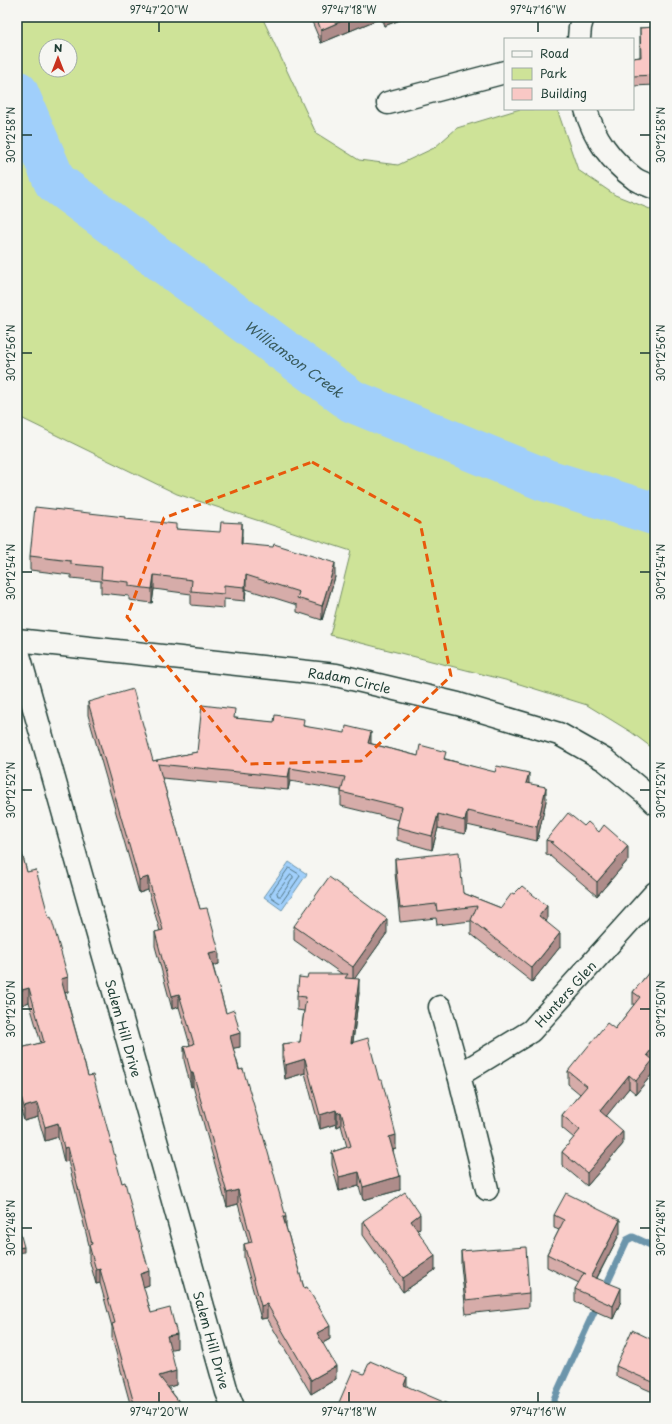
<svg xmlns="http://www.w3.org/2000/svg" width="672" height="1424" font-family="'Playpen Sans',sans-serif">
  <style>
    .green { fill: #cee398; stroke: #769066; fill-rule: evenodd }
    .water { fill: #a0cffb; stroke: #6c95ab }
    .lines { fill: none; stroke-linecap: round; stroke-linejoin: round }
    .shore { stroke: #537784; stroke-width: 1 }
    .stream { stroke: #6c95ab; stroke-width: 7 }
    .river { stroke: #a0cffb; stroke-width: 43 }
    .minor-casing { stroke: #1f3d34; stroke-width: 25 }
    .minor { stroke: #f6f6f2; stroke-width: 22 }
    .wall { fill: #d6aca9; stroke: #1f3d34 }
    .shaded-wall { fill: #ae8c8a; stroke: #1f3d34 }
    .building { fill: #f9c8c5; stroke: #1f3d34 }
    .marked { fill: none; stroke: #e8590c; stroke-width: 3; stroke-dasharray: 8 5; stroke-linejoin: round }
    .ticks { fill: none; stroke: #1f3d34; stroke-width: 1.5 }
    .labels { text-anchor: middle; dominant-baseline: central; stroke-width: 3; stroke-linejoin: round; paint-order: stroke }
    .street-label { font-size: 13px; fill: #1f3d34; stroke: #f6f6f2 }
    .water-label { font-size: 14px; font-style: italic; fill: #395a5c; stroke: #f6f6f2 }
    .neatline { fill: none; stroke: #1f3d34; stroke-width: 1.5 }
    .ticks-label { font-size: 10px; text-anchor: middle; fill: #1f3d34 }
  </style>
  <rect width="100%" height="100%" fill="#f6f6f2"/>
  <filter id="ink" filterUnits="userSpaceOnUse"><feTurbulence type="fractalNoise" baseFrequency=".025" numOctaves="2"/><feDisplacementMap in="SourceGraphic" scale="8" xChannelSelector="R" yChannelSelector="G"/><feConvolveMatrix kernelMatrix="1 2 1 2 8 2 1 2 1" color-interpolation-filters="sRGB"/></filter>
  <g filter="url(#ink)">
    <!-- green -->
    <path class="green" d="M17,17H262L316,133L359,160L398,165L434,148L457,128L520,109H557L578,170L615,195L655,211V750L631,732L587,705L513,682L330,635L351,551L177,494L17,416ZM46,46H70V70H46Z"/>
    <!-- water -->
    <path class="water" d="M289,862L307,874L282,910L264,897Z"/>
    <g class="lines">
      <!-- shore -->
      <g class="shore">
        <path d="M289,868L299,874L300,876L282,902L280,903L271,897L270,895Z"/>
        <path d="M291,875L293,876V878L281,896H278L277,893Z"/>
      </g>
      <!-- stream -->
      <g class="stream">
        <path d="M604,1290L627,1240L633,1237L655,1247"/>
        <path d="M555,1407L554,1399L598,1303"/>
      </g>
      <!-- river -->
      <path class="river" id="s1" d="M17,92L55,182L352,401L545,480L655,514"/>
      <!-- minor casing -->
      <g class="minor-casing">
        <g id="minor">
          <path d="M579,39L580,27L583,17"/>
          <path d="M388,103L505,72"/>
          <path d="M586,109C593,137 612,162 635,179C641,183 649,185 655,188"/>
          <path id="s2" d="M17,640L336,675L458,704L559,734L605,760L646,794L655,803"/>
          <path id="s3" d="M17,648L227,1392L233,1407"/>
          <path d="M440,1007L459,1075L487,1189"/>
          <path id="s4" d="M459,1075L531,1031L655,893"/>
        </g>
      </g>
      <!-- minor -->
      <use href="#minor" class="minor"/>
    </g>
    <!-- wall -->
    <g class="wall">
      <path d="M310,17H408L384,26L381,18L321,43Z"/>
      <path d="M655,27V85L633,86V58L640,57V28Z"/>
      <path d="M125,519L176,529L242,537V545L335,577L322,620L297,612V605L246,589L245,601L224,599V608L191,605V594L154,589L152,603L129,600V596L101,593V581L71,578V575L30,570V556Z"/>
      <path d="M88,702L153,761L197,752L235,718L304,726L418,756L446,759L529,783L546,801L537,841L467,825L465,834L438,828L432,850L397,840V827L399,820L341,806V790L290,781L288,790L162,778L200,909L219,964L213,966L226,1013L240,1047L233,1048L304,1288L330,1339L323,1343L336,1379L311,1394L267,1318L261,1319L244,1258V1244L249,1243L238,1204L227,1207L193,1086L191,1087L184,1060V1047L190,1045L179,1007L172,1009L155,946V932L160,931L148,890L139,893L88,715Z"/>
      <path d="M584,826L599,832L628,860L597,896L550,856V855L546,854V840Z"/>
      <path d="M17,836L27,872L68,992H65L88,1076L122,1183L149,1285L143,1287L151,1313L177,1348L170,1349L176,1385L168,1387L183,1407H131L112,1338V1327L100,1283L96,1284L89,1259V1245L68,1161L64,1162L58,1137L45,1141L38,1117L24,1121L17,1095V1049L41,1043L29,1002L22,1005L17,988Z"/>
      <path d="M395,859L463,893L501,908L547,920L546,921L560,947L532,982L471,934V921L437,925L436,918L400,922L395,873Z"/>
      <path d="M294,926L387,933L354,979L359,993L353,1042L396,1149L393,1150L400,1190L363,1200L359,1186L339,1191L332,1165V1152L347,1147L341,1125L337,1127L336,1124L320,1129L305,1073L285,1079L282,1058V1044L300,1042L304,1011L297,1010V996L307,978L342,974L294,940Z"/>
      <path d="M655,965L653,1073L636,1094L629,1088L606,1116L623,1144L587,1186L562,1165V1152L574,1138L562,1128V1115L580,1094L568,1084V1071L615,1029L634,1005H633V992Z"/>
      <path d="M554,1215L620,1233L597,1278L621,1301L613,1319L575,1302V1289L579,1283L547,1267V1254L559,1230L554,1228Z"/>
      <path d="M363,1221L420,1228L417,1231L435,1270L403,1292L363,1235Z"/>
      <path d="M486,1250L529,1293V1307L466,1314L461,1265V1251Z"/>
      <path d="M655,1279V1299L652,1298V1285Z"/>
      <path d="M655,1341V1393L616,1376V1366Z"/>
    </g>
    <!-- shaded-wall -->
    <g class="shaded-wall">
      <path d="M351,17H381V18L321,43V30Z"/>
      <path d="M384,17H408L384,26Z"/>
      <path d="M242,523V537L241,558V544Z"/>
      <path d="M335,563V577L322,620V606Z"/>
      <path d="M154,575V589L152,603V589Z"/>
      <path d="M246,575V589L245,601V587Z"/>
      <path d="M371,732V745L368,743Z"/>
      <path d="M290,768V781L288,790V777Z"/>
      <path d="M529,773V787L526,783Z"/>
      <path d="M546,787V801L537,841V827Z"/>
      <path d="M467,811V825L465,834V821Z"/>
      <path d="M438,814V828L432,850V836Z"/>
      <path d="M628,846V860L597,896V882Z"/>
      <path d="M148,877V890L139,893V880Z"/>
      <path d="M547,906V920L539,930V916Z"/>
      <path d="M387,919V933L353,981V967Z"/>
      <path d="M560,933V947L532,982V968Z"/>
      <path d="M219,951V964L209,967V953Z"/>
      <path d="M68,977V992L61,993V979Z"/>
      <path d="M359,979V993L351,1057V1043Z"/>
      <path d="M29,988V1002L22,1005V990Z"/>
      <path d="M179,994V1007L172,1009V996Z"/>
      <path d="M240,1033V1047L230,1049V1036Z"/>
      <path d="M655,1045V1058L653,1060V1073L636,1094V1081L647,1055Z"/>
      <path d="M305,1059V1073L285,1079V1065Z"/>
      <path d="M191,1073H193V1086L191,1087Z"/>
      <path d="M629,1075V1088L600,1124V1111Z"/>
      <path d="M38,1103V1117L24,1121V1107Z"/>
      <path d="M336,1110V1124L320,1129V1115Z"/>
      <path d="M341,1112V1125L337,1127V1113Z"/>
      <path d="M58,1123V1137L45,1141V1127Z"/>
      <path d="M623,1131V1144L587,1186V1173Z"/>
      <path d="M396,1135V1149L389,1151V1137Z"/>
      <path d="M68,1147V1161L64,1162V1148Z"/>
      <path d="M359,1172V1186L339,1191V1177Z"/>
      <path d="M400,1176V1190L363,1200V1187Z"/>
      <path d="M238,1190V1204L227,1207V1193Z"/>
      <path d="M420,1214V1228L411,1235V1221Z"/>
      <path d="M283,1217H286V1230Z"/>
      <path d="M620,1220V1233L591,1289V1276Z"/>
      <path d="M24,1247V1252L17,1253V1248Z"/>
      <path d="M435,1256V1270L403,1292V1278Z"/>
      <path d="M100,1269V1283L96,1284V1270Z"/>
      <path d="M149,1271V1285L140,1288V1274Z"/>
      <path d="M621,1288V1301L613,1319V1306Z"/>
      <path d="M267,1304V1318L261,1319V1306Z"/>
      <path d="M330,1326V1339L317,1346V1333Z"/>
      <path d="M177,1334V1348L167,1350V1336Z"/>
      <path d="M336,1366V1379L311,1394V1380Z"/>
      <path d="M176,1371V1385L159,1390V1376Z"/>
      <path d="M407,1377V1390L404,1385Z"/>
    </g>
    <!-- building -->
    <g class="building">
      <path d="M316,17H351L321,30Z"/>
      <path d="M655,27V75L633,76V58L641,57L640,28Z"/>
      <path d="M35,507L125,517V519L176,524V529L220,532L221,522L242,523L241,544L273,547L274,544L335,563L322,606L297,598L299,592L246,575L245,587L224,585V594L191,591L192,580L154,575L152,589L129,586V582L101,579L102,567L71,564V561L30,556Z"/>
      <path d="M133,689L153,761L157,760V762V760L197,752L202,705L235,709L234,718L274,722L275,715L304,719L303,726L345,733L346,726L371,732L368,743L418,756L420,745L446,752L444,759L495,772L497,766L529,773L526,783L546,787L537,827L467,811L465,821L438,814L432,836L397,827L402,807L341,792L345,777L290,768L288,777L158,764L200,909L207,908L219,951L209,953L226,1013L234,1010L240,1033L230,1036L239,1070L243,1069L267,1149L286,1217H283L304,1288L307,1287L330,1326L317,1333L336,1366L311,1380L267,1304L261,1306L244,1244L252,1242L238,1190L227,1193L193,1073H191L184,1047L194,1044L179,994L172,996L155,932L163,930L148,877L139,880L88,702Z"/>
      <path d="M568,813L584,826L588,822L599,832L604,825L628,846L597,882L550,842H553L546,840Z"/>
      <path d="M17,836L27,872L36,870L49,918L51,917L68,977L61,979L88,1076L93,1075L122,1183L125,1182L137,1231H138L149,1271L140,1274L151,1313L170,1308L177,1334L167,1336L176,1371L159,1376L183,1407H138L133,1400L112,1324L115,1323L100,1269L96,1270L89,1245L92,1244L68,1147L64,1148L58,1123L45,1127L38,1103L24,1107L17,1081V1049L44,1042L29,988L22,990L17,974Z"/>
      <path d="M459,852L463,893L501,908L512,893L514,894L522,886L547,906L539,916L560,933L532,968L471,920L477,906L437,911L436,904L400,908L395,859Z"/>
      <path d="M329,877L387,919L353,967L294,926Z"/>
      <path d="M655,965V1045L647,1055L653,1060L636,1081L629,1075L600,1111L623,1131L587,1173L562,1152L580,1130L562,1115L587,1086L568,1071L607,1023L615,1029L640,997L633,992Z"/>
      <path d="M308,974H348L345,978L359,979L351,1043L368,1038L379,1080H382L396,1135L389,1137L400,1176L363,1187L359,1172L339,1177L332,1152L351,1146L341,1112L337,1113L336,1110L320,1115L305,1059L285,1065L282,1044L300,1042L306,997L297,996L299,977L307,978Z"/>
      <path d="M405,1192L420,1214L411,1221L435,1256L403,1278L363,1221Z"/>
      <path d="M566,1193L620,1220L591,1276L621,1288L613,1306L575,1289L584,1273L586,1274L547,1254L564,1220L554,1215Z"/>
      <path d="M17,1229H19L24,1247L17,1248Z"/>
      <path d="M526,1247L529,1293L466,1300L461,1251L486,1249V1250Z"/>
      <path d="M655,1279V1287L652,1285Z"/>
      <path d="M632,1330L655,1341V1383L616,1366Z"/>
      <path d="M370,1361L407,1377L404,1385L448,1404L447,1407H337L353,1370L364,1374Z"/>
    </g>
  </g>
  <!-- marked area -->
  <path class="marked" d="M312,462L420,522L451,676L361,761L248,764L127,617L164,518Z"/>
  <!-- ticks -->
  <path class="ticks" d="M159,22V32M349,22V32M538,22V32M22,135H32M640,135H650M22,353H32M640,353H650M22,572H32M640,572H650M22,790H32M640,790H650M22,1009H32M640,1009H650M22,1228H32M640,1228H650M159,1392V1402M349,1392V1402M538,1392V1402"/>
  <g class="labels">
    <!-- street labels -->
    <g class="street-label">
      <text stroke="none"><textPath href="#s2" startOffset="335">Radam Circle</textPath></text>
      <text stroke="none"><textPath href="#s4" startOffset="135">Hunters Glen</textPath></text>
      <text stroke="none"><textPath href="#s3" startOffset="395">Salem Hill Drive</textPath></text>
      <text stroke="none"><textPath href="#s3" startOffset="719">Salem Hill Drive</textPath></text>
    </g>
    <!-- water labels -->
    <g class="water-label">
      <text stroke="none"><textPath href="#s1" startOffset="395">Williamson Creek</textPath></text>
    </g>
  </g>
  <!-- margin -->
  <rect width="672" height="1424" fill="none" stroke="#f6f6f2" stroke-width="44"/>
  <!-- legend -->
  <rect x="504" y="38" width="130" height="72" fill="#f6f6f2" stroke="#a0aca6"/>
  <rect x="512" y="51" width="20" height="6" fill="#f6f6f2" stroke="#a0aca6"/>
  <text x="540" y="58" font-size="12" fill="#1f3d34">Road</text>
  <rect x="512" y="68" width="20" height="12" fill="#cee398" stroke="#a0aca6"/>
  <text x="540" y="78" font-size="12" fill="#1f3d34">Park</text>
  <rect x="512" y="88" width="20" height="12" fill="#f9c8c5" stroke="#a0aca6"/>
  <text x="540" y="98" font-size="12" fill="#1f3d34">Building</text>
  <!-- north arrow -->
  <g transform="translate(58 58)"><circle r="19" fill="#f6f6f2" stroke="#a0aca6"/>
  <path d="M0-3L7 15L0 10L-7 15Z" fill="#c8321e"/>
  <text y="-6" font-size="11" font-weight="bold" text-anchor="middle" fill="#1f3d34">N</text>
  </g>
  <rect x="22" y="22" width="628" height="1380" class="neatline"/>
  <g class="ticks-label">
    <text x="159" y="14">97°47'20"W</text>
    <text x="349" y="14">97°47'18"W</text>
    <text x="538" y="14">97°47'16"W</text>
    <text transform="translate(11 135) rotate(-90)" y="4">30°12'58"N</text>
    <text transform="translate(661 135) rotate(-90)" y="4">30°12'58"N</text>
    <text transform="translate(11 353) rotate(-90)" y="4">30°12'56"N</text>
    <text transform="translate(661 353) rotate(-90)" y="4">30°12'56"N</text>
    <text transform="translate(11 572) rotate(-90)" y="4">30°12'54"N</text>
    <text transform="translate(661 572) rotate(-90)" y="4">30°12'54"N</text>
    <text transform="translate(11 790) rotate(-90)" y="4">30°12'52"N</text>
    <text transform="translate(661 790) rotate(-90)" y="4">30°12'52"N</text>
    <text transform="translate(11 1009) rotate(-90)" y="4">30°12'50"N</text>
    <text transform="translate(661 1009) rotate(-90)" y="4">30°12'50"N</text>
    <text transform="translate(11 1228) rotate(-90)" y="4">30°12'48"N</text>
    <text transform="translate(661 1228) rotate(-90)" y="4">30°12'48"N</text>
    <text x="159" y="1416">97°47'20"W</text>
    <text x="349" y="1416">97°47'18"W</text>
    <text x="538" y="1416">97°47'16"W</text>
  </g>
</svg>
